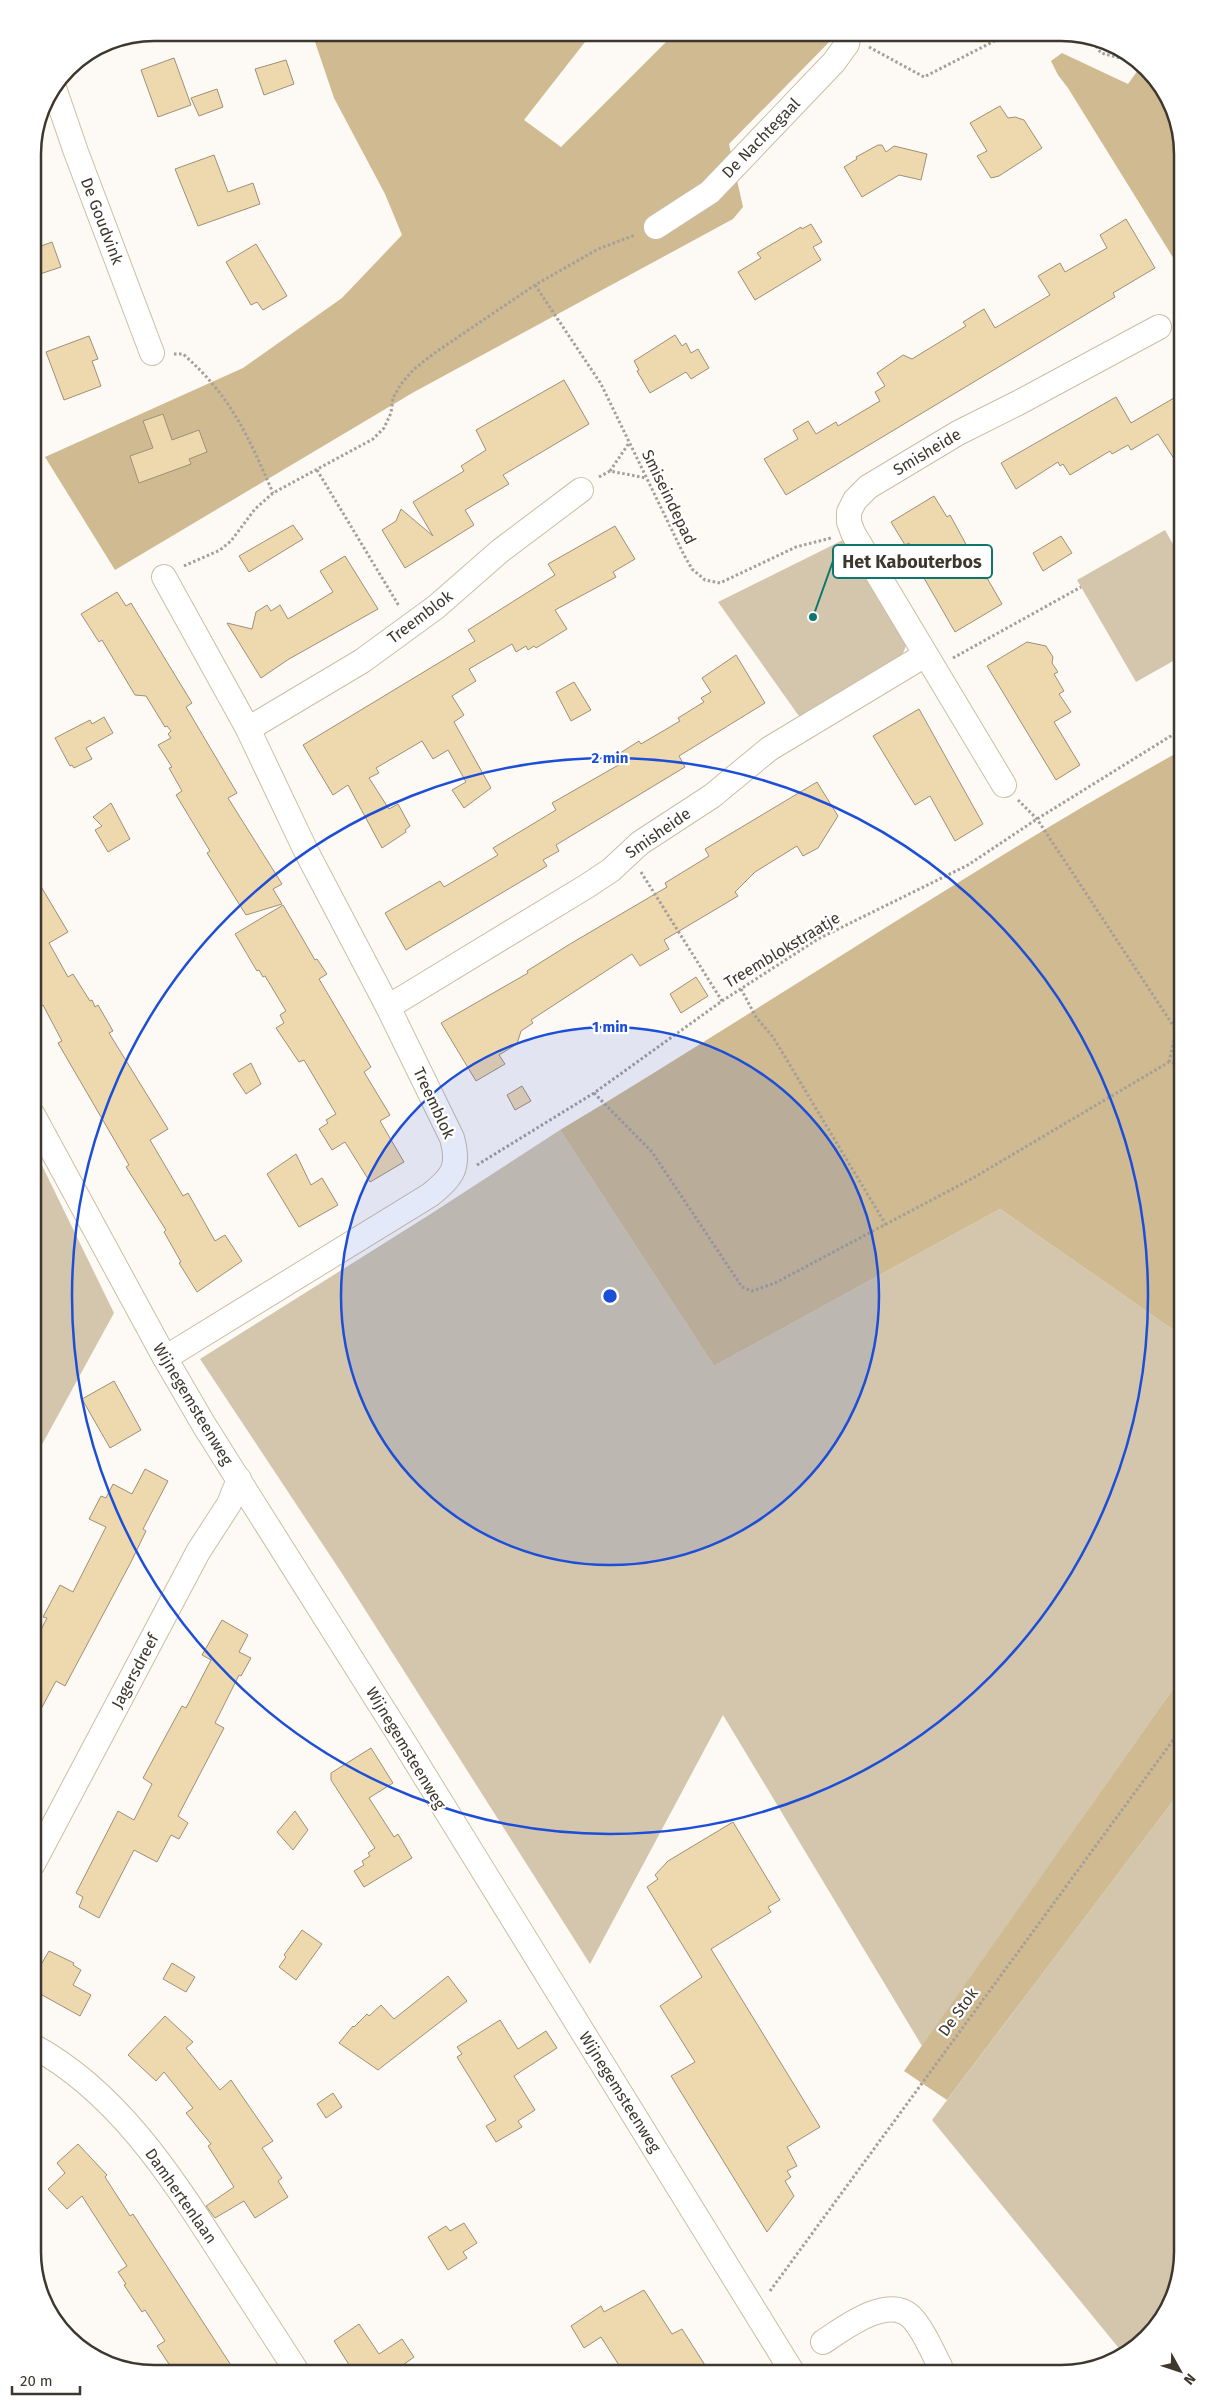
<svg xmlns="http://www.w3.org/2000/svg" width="1215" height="2406" font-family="'Fira Sans',sans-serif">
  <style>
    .green { fill: #d3c6ac }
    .forest { fill: #cfba91 }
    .building { fill: #eed9af; stroke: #9e9077 }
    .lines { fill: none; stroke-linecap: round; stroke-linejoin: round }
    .minor-casing { stroke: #ccbea3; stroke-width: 26 }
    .path { stroke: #a49f98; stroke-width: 3; stroke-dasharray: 2.5 2.5; stroke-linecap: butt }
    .minor { stroke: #fff; stroke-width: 24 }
    .ring { fill: none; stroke: #1d4ed8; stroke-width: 2.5 }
    .labels { text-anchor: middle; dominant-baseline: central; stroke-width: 4.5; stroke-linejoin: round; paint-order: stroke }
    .street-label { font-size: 16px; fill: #3d372d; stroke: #fff }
    .rim { fill: none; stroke: #3d372d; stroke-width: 2.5 }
    .centre { fill: #1d4ed8; stroke: #fff; stroke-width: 2.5 }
    .ring-label { font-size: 15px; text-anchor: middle; font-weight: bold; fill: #1d4ed8; stroke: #fff; stroke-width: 4.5; stroke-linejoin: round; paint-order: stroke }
    .leader { fill: none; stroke: #0f766e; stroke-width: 2 }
    .callout-dot { fill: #0f766e; stroke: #fff; stroke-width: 2 }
    .callout { fill: #fff; stroke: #0f766e; stroke-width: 2 }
    .callout-label { font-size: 18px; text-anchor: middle; font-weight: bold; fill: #3d372d }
  </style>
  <rect width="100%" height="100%" fill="#fdfaf5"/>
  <!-- green -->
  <g class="green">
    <path d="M1165,530L1182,560V656L1136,682L1077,580Z"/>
    <path d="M845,539L908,641L901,658L801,719L718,602Z"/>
    <path d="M560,1130L714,1366L1000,1209L1182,1336V1676L922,2046L723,1715L590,1964L343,1575L200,1359L429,1215Z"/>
    <path d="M33,1147L114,1313L33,1461Z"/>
    <path d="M1182,1789V2252L1162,2320L1122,2352L932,2120Z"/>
  </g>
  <!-- forest -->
  <g class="forest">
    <path d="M312,33H592L524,120L561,147L675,33H838L729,144L743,207L733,219L414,392L115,570L45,457L243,368L342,298L402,235L385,194L334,98Z"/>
    <path d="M1062,53L1128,84L1141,66L1173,108L1182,155V272L1068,88L1058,75L1051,61Z"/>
    <path d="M1182,750V1336L1000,1209L714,1366L560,1130C769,1005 970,868 1182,750Z"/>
    <path d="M1182,1676V1789L947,2100L904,2071Z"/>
  </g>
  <!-- building -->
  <g class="building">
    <path d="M174,58L191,105L158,117L141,70Z"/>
    <path d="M286,60L294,84L264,95L255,69Z"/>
    <path d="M217,89L223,107L199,116L191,98Z"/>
    <path d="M1000,106L1008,118L1015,117L1024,120L1042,148L999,176L991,178L977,156L987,151L970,123Z"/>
    <path d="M878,145H882L886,152L894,146L927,154L921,180L899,175L862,197L844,167L857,159L856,157Z"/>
    <path d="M214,155L228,192L253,183L260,204L198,226L175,169Z"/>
    <path d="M1126,219L1155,268L1113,293L1115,297L786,495L764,459L798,439L793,430L808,421L816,434L836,422L838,426L880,401L875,392L885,386L877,373L903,355L912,359L966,326L963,322L984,309L995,328L1050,295L1038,276L1060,263L1065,272L1107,248L1100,235Z"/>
    <path d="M811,224L822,242L813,247L821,260L755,300L738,272L761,258L757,253L801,227L802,229Z"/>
    <path d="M52,242L61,267L40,274L39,271L33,273V249Z"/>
    <path d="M256,244L287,296L263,310L257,302L251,305L226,262Z"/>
    <path d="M675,335L682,346L686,343L691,353L698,349L709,368L691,379L686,372L650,393L637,371L639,370L634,361Z"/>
    <path d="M89,336L98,359L92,361L101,386L64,400L46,352Z"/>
    <path d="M564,380L589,424L503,475L509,484L465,510L474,525L405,568L382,530L396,521L401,509L433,536L413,502L464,471L461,466L486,450L476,430Z"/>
    <path d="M1116,397L1131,423L1174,398L1182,412V471L1158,434L1131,450L1128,445L1112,454L1110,451L1070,475L1063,464L1060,466L1058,462L1016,489L1001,463Z"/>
    <path d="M163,414L172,440L199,430L207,452L189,459L191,464L139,483L130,456L153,448L143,421Z"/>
    <path d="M934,496L947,517L950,515L985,579L987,578L1002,604L955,632L924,578L929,574L909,543L905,545L891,522Z"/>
    <path d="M293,525L303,539L249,572L239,556Z"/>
    <path d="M615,526L635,559L613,572L616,577L555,610L567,629L536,648L534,646L528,650L526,646L516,652L512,644L469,669L476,681L452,696L464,715L454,722L491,788L464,808L452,790L466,782L448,750L433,759L422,741L405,751L376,768L379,773L369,778L389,809L398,804L410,826L405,830L406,832L382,848L348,785L333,795L303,745L475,641L468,630L555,575L548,564Z"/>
    <path d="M1061,536L1072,553L1043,571L1033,553Z"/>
    <path d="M345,556L378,609L289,659L261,678L227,623L252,629L256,612L267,605L271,611L280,605L288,619L333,592L320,571Z"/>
    <path d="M117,592L126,606L131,603L192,703L186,707L237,793L228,798L282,884L273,889L282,904L246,915L207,853L210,851L176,795L182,791L169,768L172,767L158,745L171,738L168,734L171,731L167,726L165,727L146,696L135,695L102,640L99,642L81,614Z"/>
    <path d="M1027,642L1046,646L1053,657L1052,663L1058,672L1054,674L1064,691L1059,694L1071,712L1054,722L1080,765L1056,780L987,666Z"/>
    <path d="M736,655L765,703L679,756L685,767L556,845L559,851L543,860L547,866L406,950L385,913L440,881L444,887L498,855L493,848L556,810L552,803L622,763L617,755L639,741L641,744L680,721L678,718L704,702L701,698L711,692L702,678Z"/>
    <path d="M574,682L591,710L571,721L556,692Z"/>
    <path d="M919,709L983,824L955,841L930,796L915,805L873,736Z"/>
    <path d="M104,717L113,733L86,748L92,759L74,768L72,765L70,766L55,738L90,720L92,724Z"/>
    <path d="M817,782L838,816L818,848L803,856L797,846L755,872L735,892L738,896L664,940L669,949L640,966L632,954L531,1020L533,1023L521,1031L517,1044L499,1055L505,1064L476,1081L441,1023L528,973L527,971L570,944L667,887L665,883L709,856L705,849Z"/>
    <path d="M111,803L130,839L108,852L95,830L102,826L93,817Z"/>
    <path d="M33,873L68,932L49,943L68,977L73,974L90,1001L92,1000L95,1007L98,1005L113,1031L109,1033L168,1129L150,1140L183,1196L188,1193L215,1241L225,1235L242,1261L197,1292L179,1263L181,1262L164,1232L166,1230L126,1167L129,1165L58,1043L62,1041L43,1005L40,1007L33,995Z"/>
    <path d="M283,905L315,960L317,959L327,974L319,979L371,1067L364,1072L390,1115L380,1121L404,1162L370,1182L345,1142L332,1150L319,1129L328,1123L326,1120L336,1114L304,1060L299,1062L276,1028L284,1023L280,1015L286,1011L265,976L263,977L259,970L257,971L235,934Z"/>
    <path d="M696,977L708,996L681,1013L670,994Z"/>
    <path d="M251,1063L261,1084L246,1094L233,1074Z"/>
    <path d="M522,1086L531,1101L515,1110L507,1095Z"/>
    <path d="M296,1154L311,1185L322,1178L338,1205L299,1227L267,1174Z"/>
    <path d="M114,1381L141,1430L110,1448L82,1399Z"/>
    <path d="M145,1469L168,1481L143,1529L146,1531L131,1562L65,1686L56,1681L33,1724V1645L47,1618L43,1617L60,1585L73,1592L106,1527L89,1519L101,1496L106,1498L113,1484L132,1494Z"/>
    <path d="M222,1620L248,1635L239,1652L251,1658L241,1676L239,1675L215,1723L224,1728L178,1816L188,1823L179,1839L171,1835L157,1862L134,1850L99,1918L79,1907L83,1897L76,1893L118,1811L134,1820L152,1784L143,1778L182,1706L186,1708L211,1660L202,1655Z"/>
    <path d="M371,1748L393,1783L369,1798L394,1837L398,1834L412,1858L364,1887L354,1871L364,1865L362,1861L370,1856L368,1853L375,1848L331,1780V1773Z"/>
    <path d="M295,1811L308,1830L293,1850L277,1832Z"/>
    <path d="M733,1822L780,1900L768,1907L771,1912L711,1949L820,2127L787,2147L797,2166L787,2171L791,2177L785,2181L794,2196L767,2232L671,2076L695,2062L660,2006L702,1977L647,1887L658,1879L655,1875L668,1861Z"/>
    <path d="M302,1930L322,1944L296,1980L279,1967L286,1957L284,1955Z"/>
    <path d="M49,1951L74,1963L73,1965L81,1970L73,1985L91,1995L80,2016L33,1990V1978Z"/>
    <path d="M172,1963L195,1977L186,1992L163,1979Z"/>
    <path d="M448,1976L467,2001L378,2070L339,2043L353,2026L354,2027L367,2014L369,2016L381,2005L394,2019Z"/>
    <path d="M165,2016L193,2042L186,2048L220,2090L231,2080L273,2141L262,2148L282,2178L278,2181L288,2197L255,2218L244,2201L215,2218L206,2206L234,2187L208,2146L211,2144L186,2113L193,2108L164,2072L156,2081L128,2055Z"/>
    <path d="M500,2020L518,2049L546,2031L557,2048L514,2076L535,2110L518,2121L522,2127L496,2142L486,2126L496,2120L457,2057L462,2054L457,2047Z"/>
    <path d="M333,2093L342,2107L326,2118L317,2104Z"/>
    <path d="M78,2144L107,2175L105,2177L130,2216L133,2214L236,2373H176L173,2370L157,2346L165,2341L145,2310L142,2312L124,2285L126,2284L118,2272L127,2266L82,2196L67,2209L48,2189L65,2173L57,2163Z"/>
    <path d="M464,2223L477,2243L463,2252L467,2258L448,2270L428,2237L446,2226L450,2231Z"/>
    <path d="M644,2290L672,2334L682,2329L710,2373H624L601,2337L584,2348L571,2326L601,2306L604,2312Z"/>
    <path d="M359,2324L379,2354L402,2339L414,2357L392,2373H350L353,2371L334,2341Z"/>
  </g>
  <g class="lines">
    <!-- minor casing -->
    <g class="minor-casing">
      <g id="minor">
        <path d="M54,88L76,152L152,353"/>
        <path d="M656,227L710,192L834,62L847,44L849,33"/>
        <path d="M164,577L248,729L305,849L388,1007L452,1138C460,1167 453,1177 430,1195L165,1358"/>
        <path d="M248,729L362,661L436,607L500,551L581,490"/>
        <path d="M1004,785L853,533L849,522V512L855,500L868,487L958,433L1018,403L1159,327"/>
        <path d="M388,1007L587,886L611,870L640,843L712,796L769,749L925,655"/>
        <path d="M33,1115L165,1358L204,1425L405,1744L793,2373"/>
        <path d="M33,1864L198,1552L229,1504L239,1479"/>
        <path d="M33,2046C116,2091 170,2174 220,2252C246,2292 272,2333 298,2373"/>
        <path d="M823,2342C843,2329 890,2292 913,2319C924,2331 932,2351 940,2366L939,2373"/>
      </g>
    </g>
    <!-- path -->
    <g class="path">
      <path d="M1093,42L1101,53L1139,63"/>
      <path d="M869,47L924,77L1010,33"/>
      <path d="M535,285L601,384L684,555L692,569L705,580L720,583L796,547L831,538"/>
      <path d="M1175,310L1182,302"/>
      <path d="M174,354H183C231,396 248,436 273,493"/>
      <path d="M317,470L399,606"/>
      <path d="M610,471L629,443"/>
      <path d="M599,477L610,471L646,478"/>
      <path d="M184,566L220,550L231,541L255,509L273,493L373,439L384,428L391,413L393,398L401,384L413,370L433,354L535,285L598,249L635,235"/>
      <path d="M953,658L1081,587"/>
      <path d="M1018,800L1037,819L1182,1039"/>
      <path d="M641,872L722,1001"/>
      <path d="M741,989L756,1017L773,1037L886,1225"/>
      <path d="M1169,1062L1176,1031"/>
      <path d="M594,1093L652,1152L742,1287L752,1291L775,1283L973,1178L1169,1062L1182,1065"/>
      <path d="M477,1165L594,1093L722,1001L818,939L968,865L1037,819L1182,729"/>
      <path d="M770,2291L1182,1728"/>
    </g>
    <!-- minor -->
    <use href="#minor" class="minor"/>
  </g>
  <!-- distance rings -->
  <circle cx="610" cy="1296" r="269" fill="#1d4ed8" fill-opacity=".12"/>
  <g class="ring">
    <circle cx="610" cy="1296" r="269"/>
    <circle cx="610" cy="1296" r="538"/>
  </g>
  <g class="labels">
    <!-- street labels -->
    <g class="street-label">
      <text transform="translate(761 138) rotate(-46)">De Nachtegaal</text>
      <text transform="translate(102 221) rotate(69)">De Goudvink</text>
      <text transform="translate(927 452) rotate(-31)">Smisheide</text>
      <text transform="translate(669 497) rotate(64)">Smiseindepad</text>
      <text transform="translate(420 617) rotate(-37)">Treemblok</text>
      <text transform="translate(658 833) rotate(-35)">Smisheide</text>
      <text transform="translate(782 950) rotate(-31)">Treemblokstraatje</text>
      <text transform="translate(434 1103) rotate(65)">Treemblok</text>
      <text transform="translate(193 1404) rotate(59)">Wijnegemsteenweg</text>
      <text transform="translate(135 1671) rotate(-62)">Jagersdreef</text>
      <text transform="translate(406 1748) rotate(59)">Wijnegemsteenweg</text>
      <text transform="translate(958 2012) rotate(-54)">De Stok</text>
      <text transform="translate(620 2092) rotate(58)">Wijnegemsteenweg</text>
      <text transform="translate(181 2196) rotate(55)">Damhertenlaan</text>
    </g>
  </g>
  <!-- crop -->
  <path d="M0 0H1215V2406H0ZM154 41H1061A113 113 0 0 1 1174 154V2252A113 113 0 0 1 1061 2365H154A113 113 0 0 1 41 2252V154A113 113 0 0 1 154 41Z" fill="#fff" fill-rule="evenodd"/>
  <path class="rim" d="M154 41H1061A113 113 0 0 1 1174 154V2252A113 113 0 0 1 1061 2365H154A113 113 0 0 1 41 2252V154A113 113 0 0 1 154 41Z"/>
  <circle cx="610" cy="1296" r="8" class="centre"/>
  <g class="ring-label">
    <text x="610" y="763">2 min</text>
    <text x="610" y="1032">1 min</text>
  </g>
  <!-- callouts -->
  <path class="leader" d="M813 617L833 561"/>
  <circle class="callout-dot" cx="813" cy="617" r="5"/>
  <rect class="callout" x="833" y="545" width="159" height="33" rx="5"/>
  <g class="callout-label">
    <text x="912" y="568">Het Kabouterbos</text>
  </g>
  <!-- north arrow -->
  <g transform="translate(1180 2371) rotate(130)" stroke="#ffffff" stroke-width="4" paint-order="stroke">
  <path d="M0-4L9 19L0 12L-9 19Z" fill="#3d372d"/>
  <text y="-8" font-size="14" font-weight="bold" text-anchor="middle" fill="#3d372d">N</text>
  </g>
  <!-- scale -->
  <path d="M12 2386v8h68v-8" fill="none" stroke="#3d372d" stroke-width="2.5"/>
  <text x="20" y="2386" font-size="15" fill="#3d372d" stroke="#ffffff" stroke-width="4" paint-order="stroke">20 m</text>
</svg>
